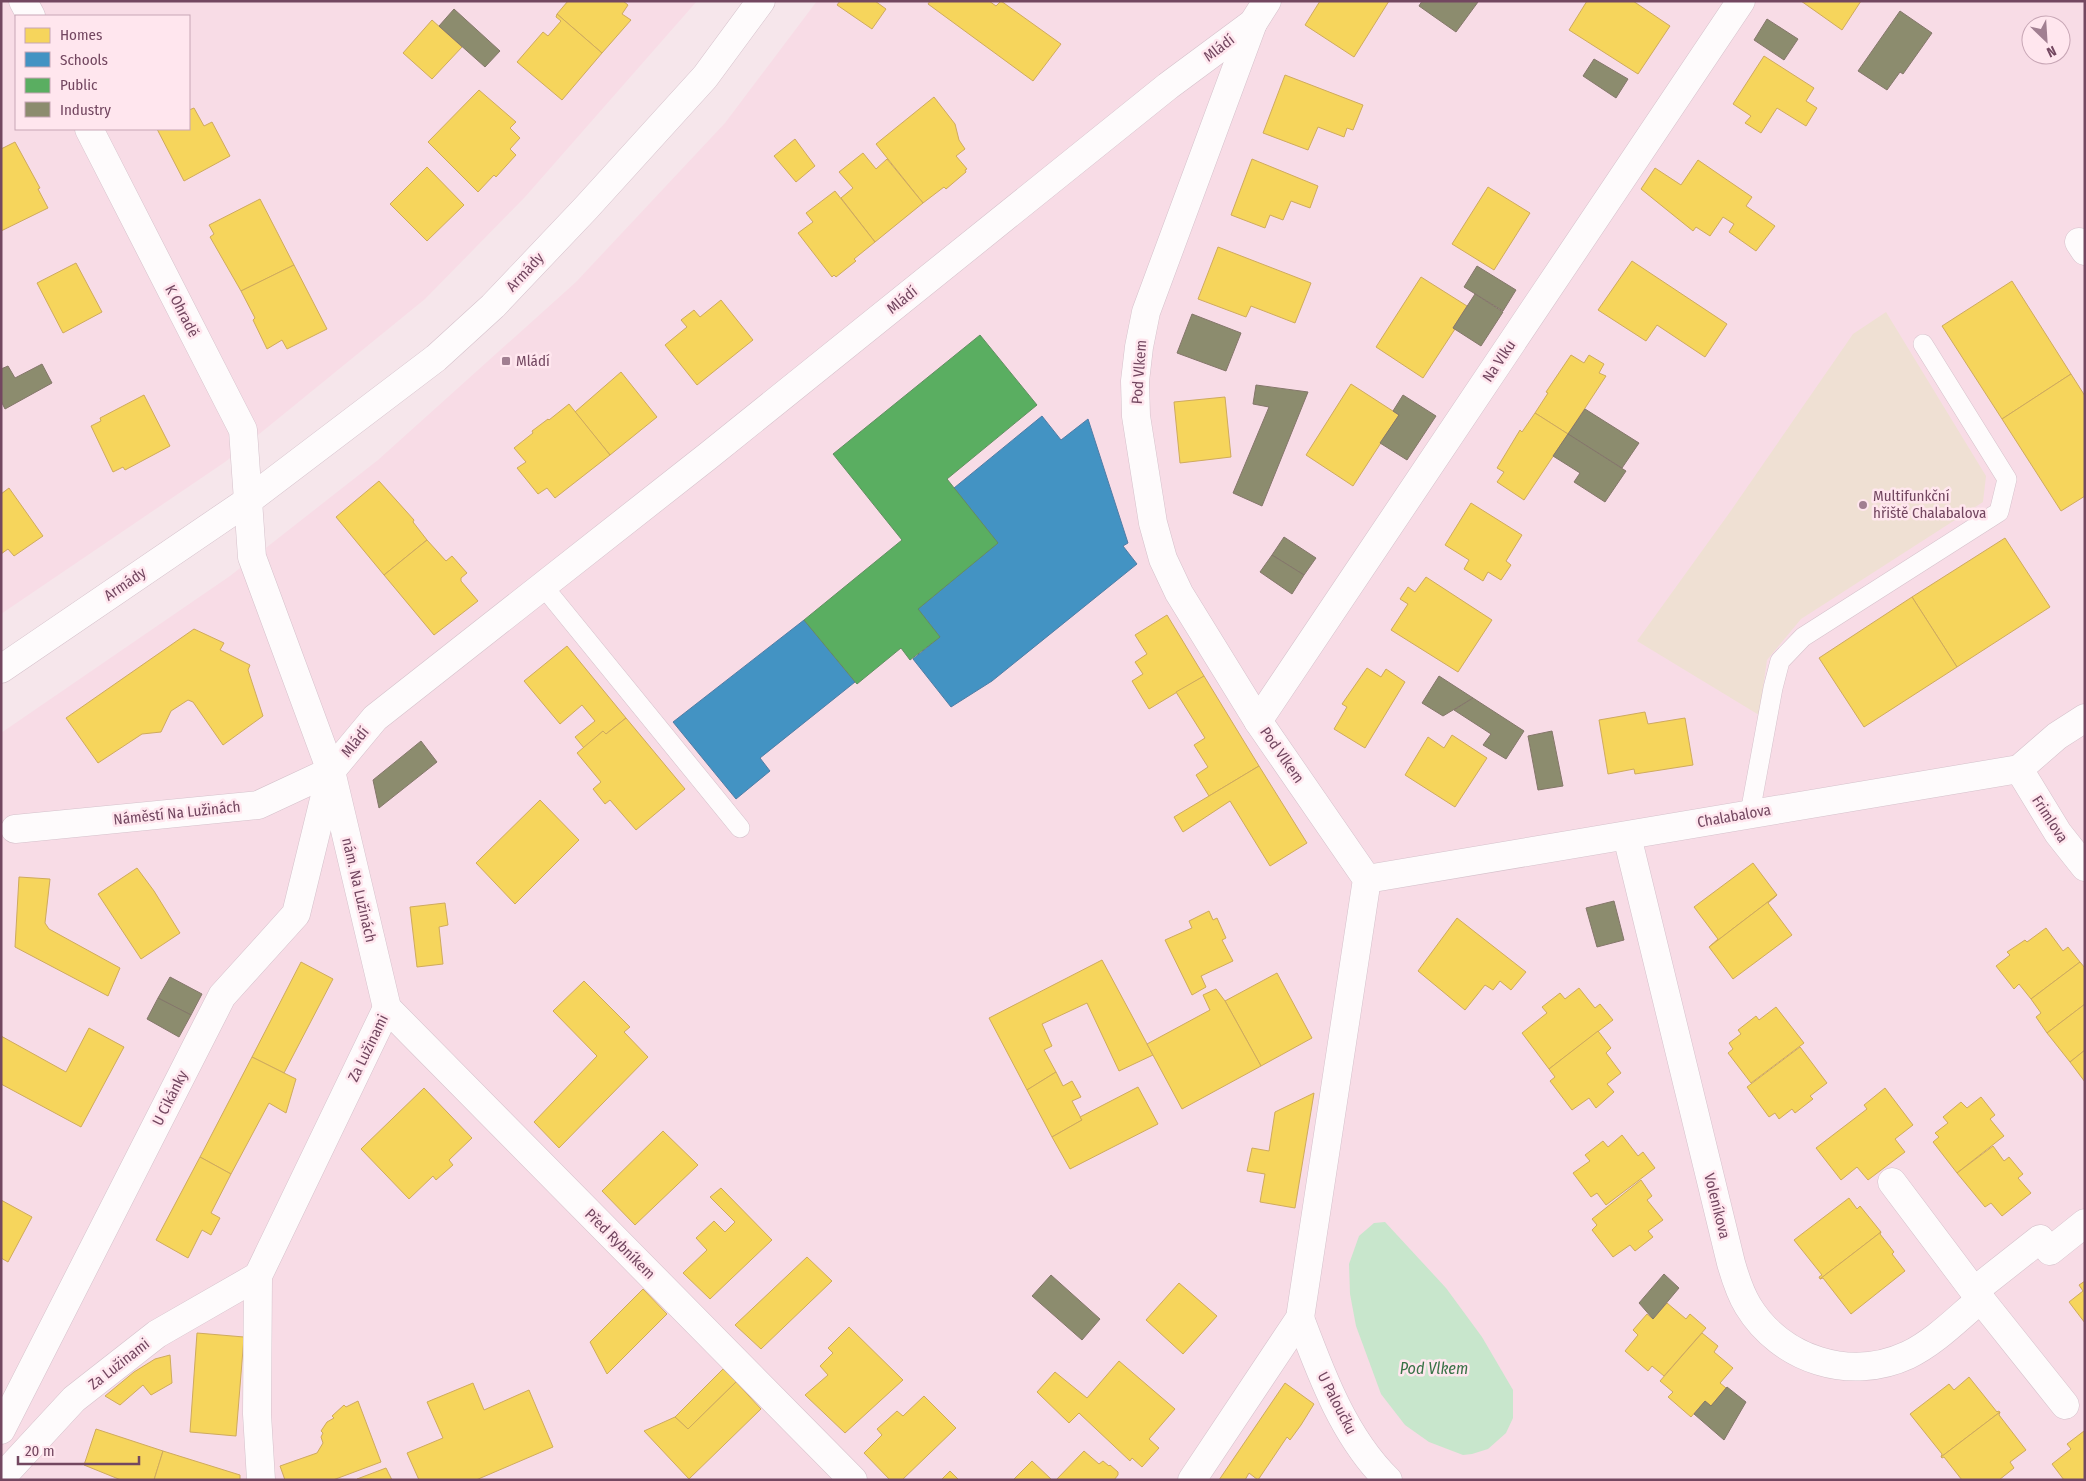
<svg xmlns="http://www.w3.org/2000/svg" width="2086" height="1481" font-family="'Fira Sans Condensed',sans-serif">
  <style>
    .residential { fill: #f8dce6; fill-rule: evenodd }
    .green { fill: #efe0d3 }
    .water { fill: #c8e6cc }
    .homes { fill: #f6d55c; stroke: #cfaa5d }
    .schools { fill: #4393c3; stroke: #517ca5 }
    .public { fill: #5aae61; stroke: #628f61 }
    .industry { fill: #8c8c6e; stroke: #84776a }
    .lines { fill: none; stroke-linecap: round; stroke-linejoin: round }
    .service-casing { stroke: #d5c1cb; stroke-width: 20 }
    .minor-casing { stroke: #d5c1cb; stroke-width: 29 }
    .tertiary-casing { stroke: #d5c1cb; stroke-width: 29 }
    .service { stroke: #fefbfc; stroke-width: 19 }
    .minor { stroke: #fefbfc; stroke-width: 28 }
    .tertiary { stroke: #fefbfc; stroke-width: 28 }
    .poi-dot { fill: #a17f91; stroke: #ffe6ee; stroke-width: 2 }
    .labels { text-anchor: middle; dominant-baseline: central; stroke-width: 5; stroke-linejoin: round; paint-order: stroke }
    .street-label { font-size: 15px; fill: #734760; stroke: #ffe6ee }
    .poi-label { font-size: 15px; fill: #734760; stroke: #ffe6ee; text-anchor: start }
    .water-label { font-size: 16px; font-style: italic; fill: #387246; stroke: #ffe6ee }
  </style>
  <rect width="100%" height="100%" fill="#f6e6eb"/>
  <!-- residential -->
  <g class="residential">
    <path d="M1,1H697L525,197L425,299L225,462L1,614ZM16,16H189V129H16Z"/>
    <path d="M817,1H2085V1480H1V733L230,576L378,460L576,282L725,123ZM2031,25H2061V55H2031Z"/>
  </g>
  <!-- green -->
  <path class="green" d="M1886,312L1986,476L1983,502L1801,619L1767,660L1759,715L1637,641L1730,512L1853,334Z"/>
  <!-- water -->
  <path class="water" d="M1385,1222L1446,1288L1482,1337L1513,1390V1418L1506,1433L1488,1449L1472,1454L1463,1455L1429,1442L1405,1425L1381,1394L1356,1326L1350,1294L1349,1264L1359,1236L1374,1223Z"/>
  <!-- homes -->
  <g class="homes">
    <path d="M568,1H623L628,5L622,14L631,20L602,53L557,14Z"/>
    <path d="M840,1H875L886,9L872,29L837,5Z"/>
    <path d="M930,1H989L996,6L1001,1L1061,44L1033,81L928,4Z"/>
    <path d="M1320,1H1389L1354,57L1305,25Z"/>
    <path d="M1587,1H1633L1670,26L1638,74L1569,30Z"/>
    <path d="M1801,1H1861L1842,30Z"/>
    <path d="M557,14L602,53L562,100L517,62L543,32L548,36L561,21L556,17Z"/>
    <path d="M432,20L462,47L432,79L403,53Z"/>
    <path d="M1764,56L1814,88L1806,101L1817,108L1806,126L1777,108L1761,133L1745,123L1751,116L1733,104Z"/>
    <path d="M1285,75L1363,105L1353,130L1347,128L1344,137L1318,127L1308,150L1263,133Z"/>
    <path d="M479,90L516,122L510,128L520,138L510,149L516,155L496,177L494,175L478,192L428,142Z"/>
    <path d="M934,97L955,124L959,140L965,149L956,156L967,169L965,170L966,172L946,189L944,187L923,203L876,144Z"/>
    <path d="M194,108L204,126L212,122L230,156L184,181L157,129H189V110Z"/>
    <path d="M795,139L815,166L796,182L774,156Z"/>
    <path d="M15,142L40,188L38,189L48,208L1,231V149Z"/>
    <path d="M863,153L876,169L887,159L923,203L875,242L841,198L853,188L839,172Z"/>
    <path d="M1252,159L1318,186L1310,208L1291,201L1283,220L1270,215L1265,228L1231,215Z"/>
    <path d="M1698,160L1752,197L1746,206L1775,226L1756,251L1729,232L1734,224L1723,217L1710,236L1696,227L1693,231L1641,189L1655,168L1681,185Z"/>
    <path d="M427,167L464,205L427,241L390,204Z"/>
    <path d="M1488,187L1530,213L1494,270L1452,244Z"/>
    <path d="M835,191L875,242L854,259L856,261L836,277L834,275L832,277L798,233L813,222L806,213Z"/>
    <path d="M260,199L294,265L241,291L210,237L214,234L209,225Z"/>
    <path d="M1218,247L1311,283L1295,323L1251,306L1246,317L1198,299Z"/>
    <path d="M1632,261L1727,324L1705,357L1657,325L1646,341L1598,310Z"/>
    <path d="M76,263L102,312L63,333L37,283Z"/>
    <path d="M294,265L327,329L287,349L282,340L267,349L253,320L255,318L241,291Z"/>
    <path d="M1421,277L1467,306L1453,328L1455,329L1423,378L1376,347Z"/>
    <path d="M2012,281L2071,374L2002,419L1942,326Z"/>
    <path d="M721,300L753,340L697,385L665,345L687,327L681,320L694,310L700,317Z"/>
    <path d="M1571,355L1584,363L1589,355L1604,364L1599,373L1606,376L1568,434L1535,413L1548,393L1546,392Z"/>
    <path d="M621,372L657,417L610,455L575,412Z"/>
    <path d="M2071,374L2085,396V496L2061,511L2002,419Z"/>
    <path d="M1351,384L1399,415L1353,486L1306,455Z"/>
    <path d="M144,395L170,446L125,470L123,467L113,472L91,426L101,421L100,418Z"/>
    <path d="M1225,397L1231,457L1180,463L1174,402Z"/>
    <path d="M569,404L610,455L555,498L547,488L538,494L517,468L526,462L514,448L533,433L532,431L548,419L549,420Z"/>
    <path d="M1535,413L1568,434L1524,500L1497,482L1504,472L1497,468L1520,430L1522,432Z"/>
    <path d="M379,481L414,520L413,522L427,540L384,575L336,517Z"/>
    <path d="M9,488L43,536L14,556L8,549L1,554V494Z"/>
    <path d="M1471,503L1522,535L1506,561L1511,565L1501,580L1488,572L1483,581L1464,569L1469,560L1445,545Z"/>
    <path d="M2005,538L2050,607L1957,667L1912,597Z"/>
    <path d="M427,540L446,561L452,556L467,573L461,578V581L478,601L434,635L384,575Z"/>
    <path d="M1426,577L1492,620L1458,672L1391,630L1408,604L1400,599L1408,587L1415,592Z"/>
    <path d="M1912,597L1957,667L1864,727L1819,658Z"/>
    <path d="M1167,615L1204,676L1149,709L1132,681L1143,674L1135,662L1147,654L1135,635Z"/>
    <path d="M194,629L224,643L220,650L250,665L248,670L263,716L223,745L193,702L188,700L171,711L161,732L142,734L98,763L66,718Z"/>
    <path d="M567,646L626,718L606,734L603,731L584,748L575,737L595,721L582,705L560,724L524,681Z"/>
    <path d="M1367,668L1381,677L1386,669L1405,682L1365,748L1334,729L1347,707L1342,704Z"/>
    <path d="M1204,676L1259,766L1209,796L1196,775L1208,767L1194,745L1205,738L1176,692Z"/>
    <path d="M1645,712L1648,724L1685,718L1693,765L1635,774L1634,769L1608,774L1599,720Z"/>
    <path d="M626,718L685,789L636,830L610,800L605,804L593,789L601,782L577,753L603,731L606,734Z"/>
    <path d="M1452,735L1487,758L1455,807L1405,775L1428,737L1444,748Z"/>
    <path d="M1259,766L1307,843L1270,866L1230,801L1183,832L1174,817Z"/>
    <path d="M540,800L579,840L515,904L476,863Z"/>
    <path d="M1753,863L1777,895L1709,947L1718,939L1694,907Z"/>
    <path d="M137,868L154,891L180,933L141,959L98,894Z"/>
    <path d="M19,877L50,879L45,923L49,929L120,968L108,996L15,947Z"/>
    <path d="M1777,895L1768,903L1792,935L1733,979L1709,947Z"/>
    <path d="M445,903L448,925L439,927L443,964L417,967L410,907Z"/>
    <path d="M1209,911L1213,920L1217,918L1226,938L1222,940L1233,961L1201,976L1206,987L1192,995L1165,940L1192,928L1189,921Z"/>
    <path d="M1457,918L1526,972L1511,990L1500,981L1493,990L1485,985L1465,1010L1418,971Z"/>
    <path d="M2046,928L2063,951L2068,947L2080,962L2031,999L2019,984L2014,989L1996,966L2010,955L2007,952L2025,940L2027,942Z"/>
    <path d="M1102,960L1153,1055L1119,1071L1087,1003L1042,1024L1052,1046L1044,1050L1056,1072L1027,1090L989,1018Z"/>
    <path d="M301,962L333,979L284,1073L252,1057Z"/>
    <path d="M2080,962L2085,968V1004L2047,1033L2036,1017L2041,1013L2031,999Z"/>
    <path d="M1277,973L1312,1038L1261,1066L1225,1001Z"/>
    <path d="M584,981L630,1027L624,1032L648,1057L559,1148L534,1122L597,1056L553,1011Z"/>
    <path d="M1579,988L1595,1008L1600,1004L1613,1020L1549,1069L1522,1033L1547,1013L1542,1007L1560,993L1565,999Z"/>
    <path d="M1216,989L1225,1001L1261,1066L1182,1109L1147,1044L1210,1010L1203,995Z"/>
    <path d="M2085,1004V1050L2070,1062L2047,1033Z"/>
    <path d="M1776,1007L1804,1043L1751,1083L1728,1053L1733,1049L1729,1043L1741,1034L1738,1030L1756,1016L1759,1020Z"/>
    <path d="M89,1028L124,1047L81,1127L1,1084V1036L66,1072Z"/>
    <path d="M1598,1031L1611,1048L1606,1053L1621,1073L1607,1084L1614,1092L1596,1108L1589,1098L1572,1110L1550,1081L1555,1077L1549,1069Z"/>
    <path d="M1800,1047L1827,1083L1810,1096L1813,1099L1795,1113L1792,1109L1779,1119L1775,1113L1769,1117L1747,1087Z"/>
    <path d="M2085,1050V1082L2070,1062Z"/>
    <path d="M252,1057L296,1079L286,1113L269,1103L231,1174L200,1157Z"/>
    <path d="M1056,1072L1063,1086L1072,1081L1081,1097L1072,1101L1082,1120L1052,1137L1027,1090Z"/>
    <path d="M1138,1087L1158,1124L1070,1169L1052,1137L1082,1120L1080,1117Z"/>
    <path d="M424,1088L472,1138L449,1160L453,1165L436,1180L433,1176L409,1199L361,1149Z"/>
    <path d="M1885,1088L1913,1125L1895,1139L1905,1152L1868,1180L1857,1167L1841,1180L1816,1148L1867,1109L1864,1105Z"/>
    <path d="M1314,1093L1295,1208L1260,1202L1265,1174L1247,1171L1252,1148L1269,1151L1275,1112Z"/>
    <path d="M1981,1097L1995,1115L1990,1119L2004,1136L1957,1173L1933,1142L1939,1137L1935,1133L1948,1123L1943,1117L1961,1102L1967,1108Z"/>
    <path d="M663,1131L698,1165L635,1225L602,1191Z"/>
    <path d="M1622,1135L1638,1156L1643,1152L1655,1168L1606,1205L1597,1193L1591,1197L1573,1173L1590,1161L1585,1155L1603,1141L1608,1147Z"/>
    <path d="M1993,1146L2004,1161L2009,1157L2023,1174L2018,1178L2031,1193L2002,1216L1991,1203L1985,1207L1957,1173Z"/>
    <path d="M200,1157L231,1174L211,1213L220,1218L211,1235L202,1230L188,1258L156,1240Z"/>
    <path d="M1641,1180L1652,1196L1647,1200L1663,1220L1648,1231L1653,1237L1635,1251L1630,1245L1613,1257L1592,1230L1597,1225L1592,1219Z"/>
    <path d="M721,1188L772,1240L710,1299L683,1273L707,1250L696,1238L714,1221L725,1232L735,1222L710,1197Z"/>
    <path d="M1849,1198L1857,1209L1860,1206L1881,1232L1820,1279L1819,1277L1822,1275L1794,1240Z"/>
    <path d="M1,1200L32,1217L8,1262L1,1258Z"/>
    <path d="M1881,1232L1880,1234L1894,1252L1892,1254L1905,1271L1851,1314L1823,1278L1820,1279Z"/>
    <path d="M807,1257L832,1281L761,1349L735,1325Z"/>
    <path d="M2085,1281V1323L2069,1302L2083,1291L2079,1285Z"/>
    <path d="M1179,1283L1217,1316L1183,1354L1146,1320Z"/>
    <path d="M643,1289L667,1314L607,1374L590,1342Z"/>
    <path d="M1667,1303L1686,1319L1690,1314L1706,1328L1664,1376L1652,1366L1648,1371L1625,1351L1638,1335L1633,1330L1647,1314L1653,1319Z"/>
    <path d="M849,1327L903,1380L845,1433L805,1395L828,1375L820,1366L833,1353L828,1348Z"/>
    <path d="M197,1333L244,1337L236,1436L190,1432Z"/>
    <path d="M1702,1333L1718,1346L1714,1352L1733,1368L1720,1383L1726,1388L1711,1406L1705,1401L1691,1417L1668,1397L1673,1392L1660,1381Z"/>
    <path d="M170,1355L172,1383L151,1395L143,1385L120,1405L105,1396L134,1372L155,1359Z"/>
    <path d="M1119,1361L1175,1409L1149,1439L1159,1448L1142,1467L1132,1458L1130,1461L1079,1413L1069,1423L1037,1392L1055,1372L1087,1398Z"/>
    <path d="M723,1369L736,1382L688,1429L675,1417Z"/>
    <path d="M1969,1377L1997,1412L1998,1411L2000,1412L1941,1457L1942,1454L1910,1414L1949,1384L1954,1390Z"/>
    <path d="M736,1382L761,1409L689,1479L644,1431L675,1417L688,1429Z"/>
    <path d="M473,1383L484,1410L529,1390L553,1447L476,1480H419L407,1453L443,1438L427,1402Z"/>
    <path d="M1285,1383L1314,1404L1301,1425L1290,1440L1287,1437L1258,1480L1249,1473L1245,1480H1219Z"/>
    <path d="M924,1396L956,1428L902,1480H890L864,1453L882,1435L877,1429L897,1411L903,1416Z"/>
    <path d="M358,1401L381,1462L333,1480H285L280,1466L317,1453L323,1443L321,1437L323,1433L321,1431L327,1422L334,1418L332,1416L344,1405L346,1407Z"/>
    <path d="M2000,1412L1999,1415L2026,1450L2010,1462L2014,1468L1999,1480H1962L1944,1457L1942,1458L1941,1457Z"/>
    <path d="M96,1429L163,1451L154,1480H121L84,1465Z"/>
    <path d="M2084,1431L2085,1480H2064L2052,1464L2071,1449L2067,1444Z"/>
    <path d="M163,1451L240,1475V1480H154Z"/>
    <path d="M1084,1451L1099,1464L1103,1461L1109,1466L1110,1465L1118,1472V1475L1114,1480H1056Z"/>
    <path d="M1032,1461L1052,1480H1013Z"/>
    <path d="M386,1468L392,1480L357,1479Z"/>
    <path d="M950,1471L959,1480H941Z"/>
  </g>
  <!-- schools -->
  <g class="schools">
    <path d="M1042,416L1061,440L1088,419L1128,543L1123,546L1137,564L992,681L951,707L913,659L940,637L918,609L998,543L954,488Z"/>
    <path d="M804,620L855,682L760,758L770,771L736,799L673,722Z"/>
  </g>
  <!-- public -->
  <path class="public" d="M980,335L1037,405L947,479L998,543L918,609L940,637L910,660L901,648L857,684L804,620L902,540L833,454Z"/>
  <!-- industry -->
  <g class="industry">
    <path d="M1422,1H1476L1478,2L1456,32L1419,6Z"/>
    <path d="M454,9L500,51L485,67L439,26Z"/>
    <path d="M1900,11L1932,33L1903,74L1900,72L1887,90L1858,71Z"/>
    <path d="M1767,19L1798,39L1784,60L1754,40Z"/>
    <path d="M1594,59L1628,79L1616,98L1583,76Z"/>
    <path d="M1477,266L1516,290L1503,311L1464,287Z"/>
    <path d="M1475,294L1503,312L1481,346L1453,328Z"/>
    <path d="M1192,314L1241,333L1226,371L1177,353Z"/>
    <path d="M42,364L52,383L5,409L1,401V369L8,366L15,378Z"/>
    <path d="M1256,385L1308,392L1262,506L1233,493L1269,407L1253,404Z"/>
    <path d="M1403,395L1436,416L1407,460L1380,443L1399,415L1393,411Z"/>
    <path d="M1585,409L1639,443L1622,468L1568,434Z"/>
    <path d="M1568,434L1626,471L1605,502L1574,482L1580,473L1553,456Z"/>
    <path d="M1284,537L1316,558L1304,575L1272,555Z"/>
    <path d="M1272,555L1304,575L1292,594L1260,572Z"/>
    <path d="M1439,676L1473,698L1443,716L1422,703Z"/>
    <path d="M1473,698L1524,731L1506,759L1483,745L1491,734L1454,710Z"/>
    <path d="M1552,731L1563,786L1538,790L1528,736Z"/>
    <path d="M421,741L437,762L379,808L373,780Z"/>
    <path d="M1614,901L1624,940L1597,947L1586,908Z"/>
    <path d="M170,977L202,994L191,1015L158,998Z"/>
    <path d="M158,998L191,1015L179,1037L147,1019Z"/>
    <path d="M1664,1274L1679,1288L1653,1319L1639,1303Z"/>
    <path d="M1051,1275L1100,1319L1082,1340L1032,1296Z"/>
    <path d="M1727,1387L1746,1402L1724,1440L1694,1414L1705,1401L1711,1406Z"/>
  </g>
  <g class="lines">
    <!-- service casing -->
    <g class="service-casing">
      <g id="service">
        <path d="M543,586L740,828"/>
        <path d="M1750,813L1773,688L1780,661L1803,637L1999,512L2007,479L1923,344"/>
      </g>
    </g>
    <!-- minor casing -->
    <g class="minor-casing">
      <g id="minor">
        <path d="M23,1L31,16"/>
        <path d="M89,129L243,430L252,557L331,771L387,1008"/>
        <path d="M2079,242L2085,251"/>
        <path d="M1258,721L1741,1"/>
        <path d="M2019,769L2058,833L2085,867"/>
        <path d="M15,829L258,805L331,771L375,718L708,456L1168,86L1253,23L1267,1"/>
        <path d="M1627,836L1731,1263C1735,1277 1740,1293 1748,1306C1781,1360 1850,1382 1908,1355C1935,1342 1958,1318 1981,1299"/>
        <path d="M1367,879L2019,769L2057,736L2085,718"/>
        <path d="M387,1008L853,1480"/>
        <path d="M1892,1182L1974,1291L2065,1405"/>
        <path d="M1974,1291L2040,1239L2050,1251L2085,1223"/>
        <path d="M1300,1318C1321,1374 1344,1437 1388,1480"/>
        <path d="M1,1430L222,996L296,914L330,775"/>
        <path d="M1,1478L74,1399L157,1334L258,1276"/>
        <path d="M261,1480L257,1414L258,1276L387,1008"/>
        <path d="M1192,1480L1300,1318L1367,879L1258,721L1179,593L1163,559L1153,523L1136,416L1135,381L1139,347L1146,312L1253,23"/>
      </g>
    </g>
    <!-- tertiary casing -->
    <g class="tertiary-casing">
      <path id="tertiary" d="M1,669L249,500L436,358L493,306L586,208L705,77L761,1"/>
    </g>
    <!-- service -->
    <use href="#service" class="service"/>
    <!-- minor -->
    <use href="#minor" class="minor"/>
    <!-- tertiary -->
    <use href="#tertiary" class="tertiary"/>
  </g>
  <!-- markers -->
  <g class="poi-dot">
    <rect x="501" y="356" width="10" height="10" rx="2.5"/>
    <circle cx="1863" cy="505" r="5"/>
  </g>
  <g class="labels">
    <!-- street labels -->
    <g class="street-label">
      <text transform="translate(1219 48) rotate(-37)">Mládí</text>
      <text transform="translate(525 272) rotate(-47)">Armády</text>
      <text transform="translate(902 300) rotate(-39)">Mládí</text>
      <text transform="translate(182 311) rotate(63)">K Ohradě</text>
      <text transform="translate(1499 361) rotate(-56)">Na Vlku</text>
      <text transform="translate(1139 372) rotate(-86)">Pod Vlkem</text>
      <text transform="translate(125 584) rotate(-34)">Armády</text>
      <text transform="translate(355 742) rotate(-51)">Mládí</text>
      <text transform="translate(1282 755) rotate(55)">Pod Vlkem</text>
      <text transform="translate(177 813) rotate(-6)">Náměstí Na Lužinách</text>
      <text transform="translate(1734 816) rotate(-10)">Chalabalova</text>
      <text transform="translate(2050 819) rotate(57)">Frimlova</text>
      <text transform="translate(359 890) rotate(77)">nám. Na Lužinách</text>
      <text transform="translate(368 1048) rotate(-64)">Za Lužinami</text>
      <text transform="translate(170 1098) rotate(-63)">U Cikánky</text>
      <text transform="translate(1717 1206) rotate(76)">Voleníkova</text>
      <text transform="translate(620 1244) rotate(45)">Před Rybníkem</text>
      <text transform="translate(119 1364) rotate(-38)">Za Lužinami</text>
      <text transform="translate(1337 1403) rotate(63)">U Paloučku</text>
    </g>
    <!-- poi labels -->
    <g class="poi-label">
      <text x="516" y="361">Mládí</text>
      <text x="1873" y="496">Multifunkční<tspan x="1873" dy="17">hřiště Chalabalova</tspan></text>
    </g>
    <!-- water labels -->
    <g class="water-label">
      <text x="1434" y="1368">Pod Vlkem</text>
    </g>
  </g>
  <!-- border -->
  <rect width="2086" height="1481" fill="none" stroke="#734760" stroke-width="5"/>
  <!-- legend -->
  <rect x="15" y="15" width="175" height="115" fill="#ffe6ee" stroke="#c7a6b5"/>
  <rect x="25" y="28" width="25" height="15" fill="#f6d55c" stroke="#c7a6b5"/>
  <text x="60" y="40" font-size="15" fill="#734760">Homes</text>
  <rect x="25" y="52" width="25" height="15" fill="#4393c3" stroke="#c7a6b5"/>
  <text x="60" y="65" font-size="15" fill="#734760">Schools</text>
  <rect x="25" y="78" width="25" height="15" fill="#5aae61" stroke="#c7a6b5"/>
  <text x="60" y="90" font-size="15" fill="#734760">Public</text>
  <rect x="25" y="102" width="25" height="15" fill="#8c8c6e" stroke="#c7a6b5"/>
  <text x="60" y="115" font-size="15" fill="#734760">Industry</text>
  <!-- north arrow -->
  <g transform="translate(2046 40) rotate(155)"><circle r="24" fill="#ffe6ee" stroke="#c7a6b5"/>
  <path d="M0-4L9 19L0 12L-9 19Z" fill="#a17f91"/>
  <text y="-8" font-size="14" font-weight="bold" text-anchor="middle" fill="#734760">N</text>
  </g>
  <!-- scale -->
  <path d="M18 1456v8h121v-8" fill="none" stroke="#734760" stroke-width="2.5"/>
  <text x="25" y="1456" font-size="15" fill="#734760" stroke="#ffe6ee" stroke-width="4" paint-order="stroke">20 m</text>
</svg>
